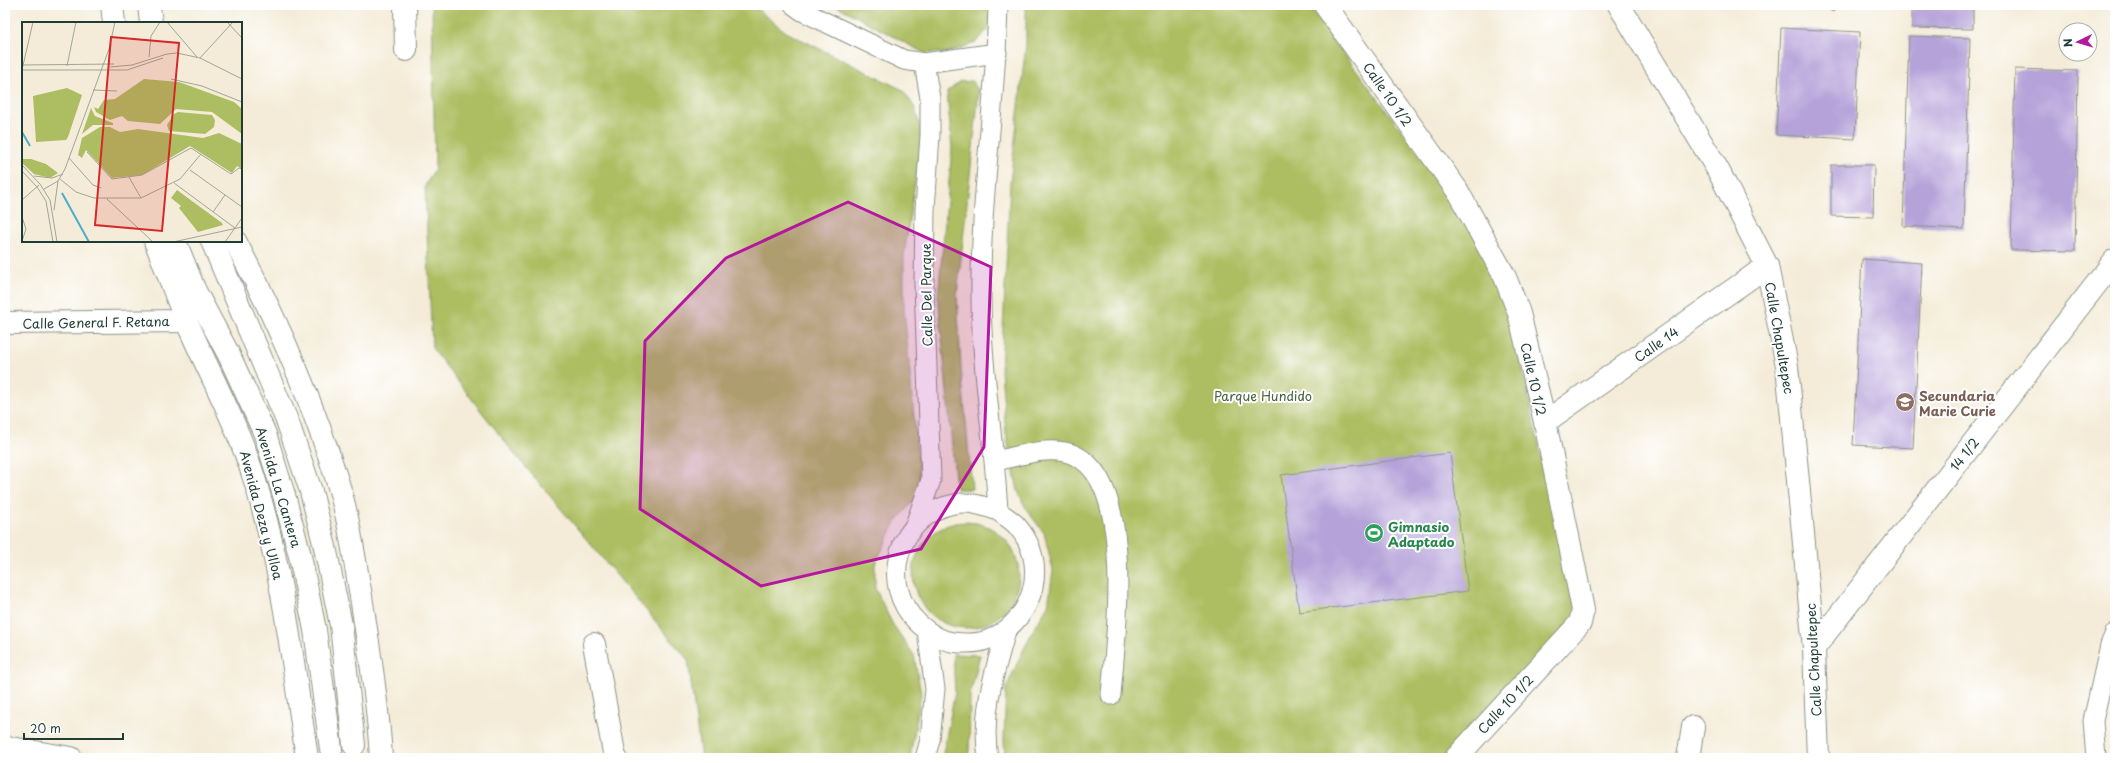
<svg xmlns="http://www.w3.org/2000/svg" width="2120" height="763" font-family="'Playpen Sans',sans-serif">
  <style>
    .green { fill: #adbe62; stroke: #667e4b }
    .building { fill: #b5a2d9 }
    .lines { fill: none; stroke-linecap: round; stroke-linejoin: round }
    .lane-casing { stroke: #8a9486; stroke-width: 21 }
    .street-casing { stroke: #8a9486; stroke-width: 24 }
    .secondary-casing { stroke: #8a9486; stroke-width: 24 }
    .primary-casing { stroke: #8a9486; stroke-width: 24 }
    .lane { stroke: #fff; stroke-width: 19 }
    .street { stroke: #fff; stroke-width: 22 }
    .secondary { stroke: #fff; stroke-width: 22 }
    .primary { stroke: #fff; stroke-width: 22 }
    .marked { fill: #b5179e; fill-opacity: 0.2; stroke: #b5179e; stroke-width: 3; stroke-linejoin: round }
    .labels { text-anchor: middle; dominant-baseline: central; stroke-width: 4; stroke-linejoin: round; paint-order: stroke }
    .street-label { font-size: 13px; fill: #1f3d34; stroke: #fff }
    .park-label { font-size: 13px; fill: #4a6442; stroke: #fff }
    .education-label { font-size: 13px; font-weight: bold; fill: #785e54; stroke: #fff; text-anchor: start }
    .leisure-label { font-size: 13px; font-weight: bold; fill: #27864d; stroke: #fff; text-anchor: start }
    .inset-river { fill: none; stroke: #4daecc; stroke-width: 2 }
    .inset-road { fill: none; stroke: #9fa696; stroke-width: 1 }
    .view { fill: #d62828; fill-opacity: 0.15; stroke: #d62828; stroke-width: 2 }
    .inset-edge { fill: none; stroke: #1f3d34; stroke-width: 2 }
  </style>
  <rect width="100%" height="100%" fill="#fff"/>
  <filter id="ink" filterUnits="userSpaceOnUse"><feTurbulence type="fractalNoise" baseFrequency=".025" numOctaves="2"/><feDisplacementMap in="SourceGraphic" scale="8" xChannelSelector="R" yChannelSelector="G"/><feConvolveMatrix kernelMatrix="1 2 1 2 8 2 1 2 1" color-interpolation-filters="sRGB"/></filter>
  <filter id="wash" filterUnits="userSpaceOnUse"><feTurbulence type="fractalNoise" baseFrequency=".012" numOctaves="4" result="noise"/><feDisplacementMap in="SourceGraphic" scale="16" xChannelSelector="R" yChannelSelector="G"/><feGaussianBlur stdDeviation="0.9" result="paint"/><feColorMatrix in="noise" values="0 0 0 0 0 0 0 0 0 0 0 0 0 0 0 0 0 1.4 0 .05"/><feComposite in="paint" operator="in"/></filter>
  <g filter="url(#wash)">
    <rect width="100%" height="100%" fill="#f4ecd8"/>
    <!-- green -->
    <g class="green">
      <path d="M432,5H752L786,32L903,90L915,108L922,134L904,256V309L921,492L896,522L875,564V588L892,623L914,655L921,694L910,758H701L688,660L513,452L432,348L425,186L435,168Z"/>
      <path d="M835,5H994V23L975,43L948,53H924Z"/>
      <path d="M1026,5H1308L1455,202L1505,285L1535,429L1578,614L1447,758H1005L1004,740L1006,688L1029,638L1048,605L1053,570L1044,533L1026,509L1018,491L1006,434L1001,371L1010,183L1026,44Z"/>
      <path d="M973,81L979,92L957,295L961,367L972,489H956L938,296L952,149L947,92L960,82Z"/>
      <circle cx="966" cy="575" r="53"/>
      <path d="M953,654L980,655L970,695L969,758H942L955,692Z"/>
    </g>
    <g id="blocks">
      <!-- building -->
      <g class="building">
        <path d="M1822,5H1838L1833,12Z"/>
        <path d="M1912,5H1973V29L1912,28Z"/>
        <path d="M1781,28L1860,32L1855,139L1776,135Z"/>
        <path d="M1909,36L1970,38L1964,229L1903,226Z"/>
        <path d="M2015,69L2078,71L2075,251L2011,250Z"/>
        <path d="M1831,165H1874L1873,217L1831,216Z"/>
        <path d="M1862,259L1922,263L1913,448L1853,445Z"/>
        <path d="M1450,453L1468,591L1299,612L1281,475Z"/>
      </g>
    </g>
  </g>
  <g filter="url(#ink)">
    <use href="#blocks" fill-opacity="0" stroke="#8a9486" stroke-width="1"/>
    <g class="lines">
      <!-- lane casing -->
      <g class="lane-casing">
        <g id="lane">
          <path d="M794,5L802,11L904,60L924,63L997,53"/>
          <path d="M998,5C996,102 980,198 981,294C981,367 994,439 998,511C1004,516 1012,520 1017,526C1049,562 1035,617 994,637C981,644 966,644 952,642C939,640 928,632 918,623C877,584 898,515 954,504C969,501 984,506 998,511"/>
          <path d="M995,461C1016,457 1043,447 1065,452C1139,468 1115,640 1111,695"/>
          <path d="M915,525L931,480L924,285L925,210L930,135V98L924,63"/>
          <path d="M925,758L930,740L935,689L927,631"/>
          <path d="M988,758C981,713 994,674 1006,631"/>
          <path d="M2096,758L2093,721L2110,645L2115,633"/>
        </g>
      </g>
      <!-- street casing -->
      <g class="street-casing">
        <g id="street">
          <path d="M405,5L406,50"/>
          <path d="M1325,5L1457,190L1505,277L1519,313L1545,422L1583,610L1580,623L1456,758"/>
          <path d="M1619,5L1718,170L1767,266L1787,366L1814,648L1818,758"/>
          <path d="M5,323L187,321"/>
          <path d="M1545,422L1767,266"/>
          <path d="M594,644L615,758"/>
          <path d="M1814,648L2115,260"/>
          <path d="M5,747L71,758"/>
          <path d="M1688,758L1693,727"/>
        </g>
      </g>
      <!-- secondary casing -->
      <g class="secondary-casing">
        <g id="secondary">
          <path d="M155,241C166,267 175,294 186,320C209,373 237,423 254,478C283,570 293,664 307,758"/>
          <path d="M235,241C276,318 311,397 337,480C349,517 354,557 361,596C369,649 378,704 381,758"/>
        </g>
      </g>
      <!-- primary casing -->
      <g class="primary-casing">
        <g id="primary">
          <path d="M112,5L114,23"/>
          <path d="M149,5L151,23"/>
          <path d="M175,241L195,291L229,355L265,434L284,495L300,556L315,630L331,749"/>
          <path d="M212,241L288,423L311,491L325,547L341,625L354,745"/>
        </g>
      </g>
      <!-- lane -->
      <use href="#lane" class="lane"/>
      <!-- street -->
      <use href="#street" class="street"/>
      <!-- secondary -->
      <use href="#secondary" class="secondary"/>
      <!-- primary -->
      <use href="#primary" class="primary"/>
    </g>
  </g>
  <!-- marked area -->
  <path class="marked" d="M848,202L991,267L984,447L921,549L761,586L640,509L645,341L726,258Z"/>
  <!-- icons -->
  <defs>
    <g id="school-disc" transform="scale(1)"><circle r="9.5" fill="#8d6e63" stroke="#fff"/><path d="M0-5L7-2L0 1L-7-2ZM-4 1L0 2.5L4 1V4Q0 6-4 4Z" fill="#fff"/></g>
    <g id="stadium-disc" transform="scale(1)"><circle r="9.5" fill="#2e9e5b" stroke="#fff"/><path d="M0-5a6.5 5 0 1 0 0 10a6.5 5 0 1 0 0-10ZM-3.5-1.8h7v3.6h-7Z" fill="#fff"/></g>
  </defs>
  <g fill-rule="evenodd">
    <use href="#school-disc" x="1905" y="402"/>
    <use href="#stadium-disc" x="1374" y="533"/>
  </g>
  <g class="labels">
    <!-- street labels -->
    <g class="street-label">
      <text transform="translate(1388 94) rotate(55)">Calle 10 1/2</text>
      <text transform="translate(926 295) rotate(-91)">Calle Del Parque</text>
      <text transform="translate(96 322) rotate(-1)">Calle General F. Retana</text>
      <text transform="translate(1780 338) rotate(80)">Calle Chapultepec</text>
      <text transform="translate(1656 344) rotate(-35)">Calle 14</text>
      <text transform="translate(1534 379) rotate(77)">Calle 10 1/2</text>
      <text transform="translate(1964 454) rotate(-52)">14 1/2</text>
      <text transform="translate(279 487) rotate(73)">Avenida La Cantera</text>
      <text transform="translate(262 515) rotate(75)">Avenida Deza y Ulloa</text>
      <text transform="translate(1813 660) rotate(-93)">Calle Chapultepec</text>
      <text transform="translate(1505 704) rotate(-47)">Calle 10 1/2</text>
    </g>
    <!-- park labels -->
    <g class="park-label">
      <text x="1263" y="395">Parque Hundido</text>
    </g>
    <!-- education labels -->
    <g class="education-label">
      <text x="1919" y="395">Secundaria<tspan x="1919" dy="15">Marie Curie</tspan></text>
    </g>
    <!-- leisure labels -->
    <g class="leisure-label">
      <text x="1388" y="526">Gimnasio<tspan x="1388" dy="15">Adaptado</tspan></text>
    </g>
  </g>
  <!-- overview -->
  <g transform="translate(22 22)">
    <rect width="220" height="220" fill="#f4ecd8"/>
    <path d="M122,57L157,60L212,80L220,87V112L190,90L154,87L138,102L106,99L100,94L88,98L74,90L72,85L76,87L82,78L93,77ZM45,66L60,73L46,115L44,118L14,120L11,74ZM69,86L73,94L91,101V103H71L60,112ZM156,90L190,93L193,98L192,105L183,112L147,109L145,103L152,92ZM78,105H88L98,110L116,107L181,116L197,111L220,122V147L215,144L210,151L168,124L120,153L90,156L64,128L60,136L56,133L60,116ZM0,137H9L24,142L36,151L28,156L12,152L0,141ZM155,168L200,201L201,203L176,210L157,186L161,182L159,184L149,176Z" fill="#adbe62"/>
    <path class="inset-river" d="M0,110L8,124M40,171L67,220"/>
    <path class="inset-road" d="M145,0L175,35M205,0L220,16M127,35L129,14L138,0M178,36L211,0M0,43L92,42M45,44L54,0M88,45L110,43L145,32L155,31L178,36L220,57M0,48H105L141,36M0,48L11,0M149,57L180,64L220,80M71,68L95,69M65,130L90,157L120,153L169,126L209,152L217,146L220,147M47,136L71,163L79,166M0,143L18,162L28,178L35,220M168,148L220,185M0,149L15,165L24,179L31,220M12,154L30,156L41,152M107,155L119,176M38,157L54,170L72,176H119L158,157L179,132M152,161L213,206M22,167L36,159L43,147L87,27L93,0M85,177L131,220M0,178L17,163M32,188L36,159M191,190L203,173M0,195L4,207L0,219M151,220L220,205M203,220L220,196"/>
    <path class="view" d="M89,15L157,21L140,209L73,203Z"/>
    <rect width="220" height="220" class="inset-edge"/>
  </g>
  <!-- margin -->
  <rect width="2120" height="763" fill="none" stroke="#fff" stroke-width="20"/>
  <!-- north arrow -->
  <g transform="translate(2078 42) rotate(265)"><circle r="19" fill="#ffffff" stroke="#a5b1ae"/>
  <path d="M0-3L7 15L0 10L-7 15Z" fill="#b5179e"/>
  <text y="-6" font-size="11" font-weight="bold" text-anchor="middle" fill="#1f3d34">N</text>
  </g>
  <!-- scale -->
  <path d="M24 733v6h99v-6" fill="none" stroke="#1f3d34" stroke-width="2"/>
  <text x="30" y="733" font-size="12" fill="#1f3d34" stroke="#ffffff" stroke-width="3" paint-order="stroke">20 m</text>
</svg>
